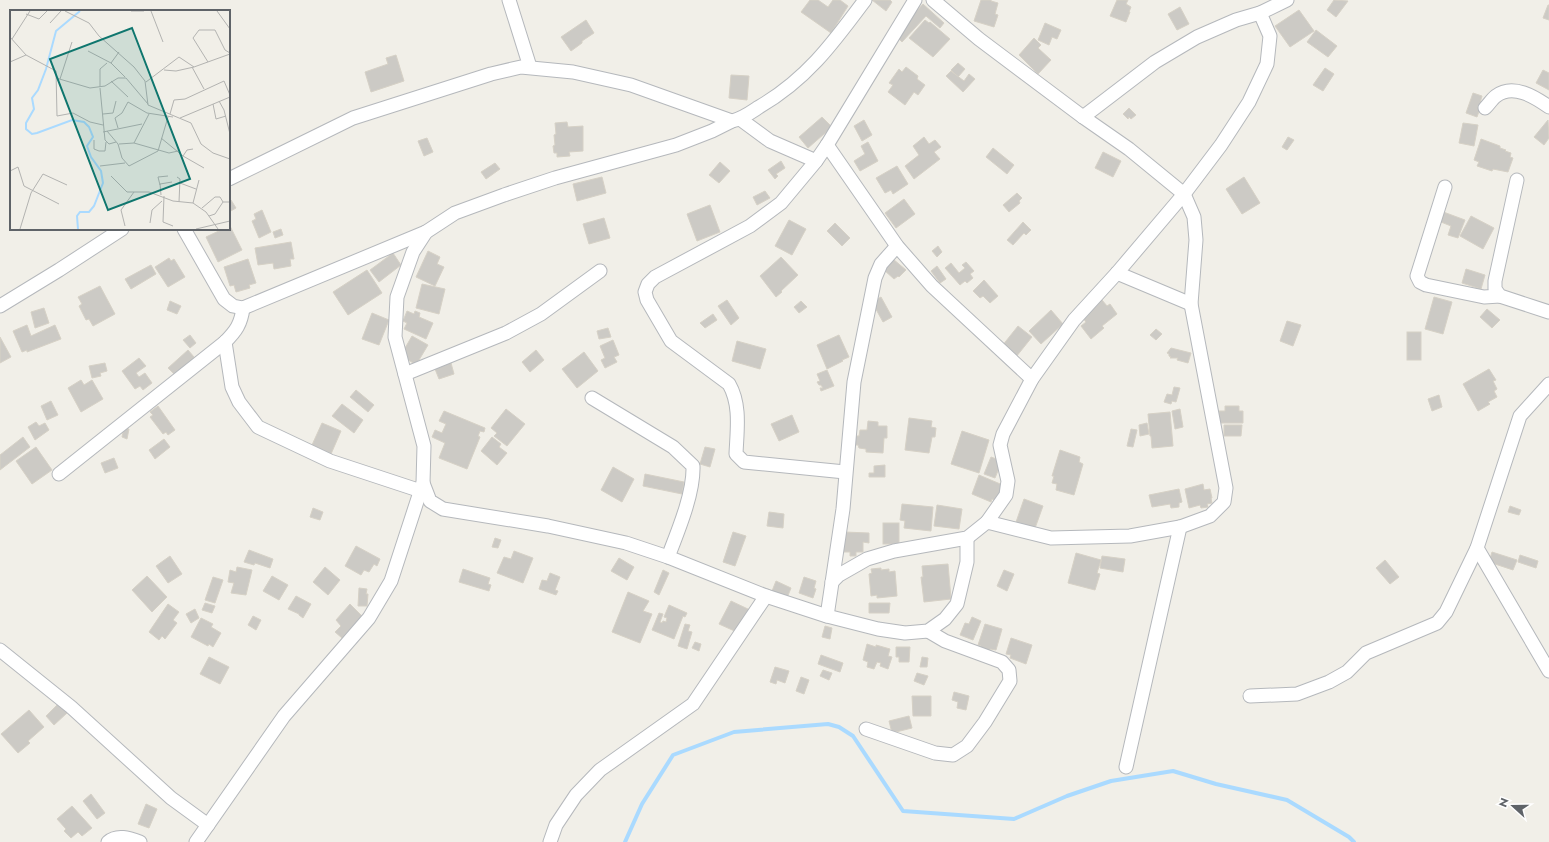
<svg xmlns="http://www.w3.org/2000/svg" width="1549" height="842" font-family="Jost,sans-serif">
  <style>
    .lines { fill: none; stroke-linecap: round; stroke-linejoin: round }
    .stream { stroke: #aadaff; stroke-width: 4 }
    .building { fill: #cccac5; stroke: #d6d1c6 }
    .street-casing { stroke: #b5b8bc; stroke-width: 15 }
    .street { stroke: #fff; stroke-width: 13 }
    .inset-river { fill: none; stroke: #aadaff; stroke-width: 2 }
    .inset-road { fill: none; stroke: #b3b3b1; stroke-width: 1 }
    .view { fill: #0f766e; fill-opacity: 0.15; stroke: #0f766e; stroke-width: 2 }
    .inset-edge { fill: none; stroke: #5f6368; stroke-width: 2 }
  </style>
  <rect width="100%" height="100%" fill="#f1efe8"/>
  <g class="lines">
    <!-- stream -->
    <path class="stream" d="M625,842L642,804L673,755L734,732L828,724L839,727L853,736L903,811L1014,819L1067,796L1111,781L1173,771L1216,784L1287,800L1349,837L1354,842"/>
  </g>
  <!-- building -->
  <g class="building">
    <path d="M810,0H818L828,7L833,0H840L848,6L831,33L801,12Z"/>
    <path d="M872,0H890L892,2L886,11Z"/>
    <path d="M981,0H991V1L998,3L995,14L998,15L994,27L974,21Z"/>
    <path d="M1117,0H1128L1126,4L1131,7L1129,12H1130L1126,22L1110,16Z"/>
    <path d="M1334,0L1348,1L1336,17L1327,10Z"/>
    <path d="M923,4L944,23L940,28L926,16L902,42L895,35Z"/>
    <path d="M1548,5H1549V20L1543,18Z"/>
    <path d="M1180,7L1189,24L1177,30L1168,14Z"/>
    <path d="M1299,10L1314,31L1290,47L1275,26Z"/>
    <path d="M586,20L594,33L582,41V43L571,51L561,37Z"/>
    <path d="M925,20L929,23L930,22L950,39L933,57L909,38Z"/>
    <path d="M1045,23L1061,30L1057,39L1052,37L1049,45L1038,40Z"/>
    <path d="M1316,30L1337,46L1328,57L1307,42Z"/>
    <path d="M1034,38L1041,45L1038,48L1051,60L1038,74L1019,55Z"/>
    <path d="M396,55L404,81L371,92L365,72L388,64L386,58Z"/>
    <path d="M958,63L965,69L958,77L951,70Z"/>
    <path d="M906,67L918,76L917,79L925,85L918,95L914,92L905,105L888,92L893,85L889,83L899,69L902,72Z"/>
    <path d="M1325,68L1334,74L1323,91L1313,85Z"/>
    <path d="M1543,70L1549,73V90L1536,83Z"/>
    <path d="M951,71L964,81L969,74L975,79L963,92L946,76Z"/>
    <path d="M731,75L749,76L747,100L729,98Z"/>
    <path d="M1473,93L1482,96L1480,103H1482L1477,117L1466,113Z"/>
    <path d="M1129,108L1136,115L1131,119L1129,117L1128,119L1123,114Z"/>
    <path d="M822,117L832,127L808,148L799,137Z"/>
    <path d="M864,120L872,135L862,141L854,126Z"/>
    <path d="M1548,120L1549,138L1544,145L1534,137Z"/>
    <path d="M567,122L568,127L583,126V151L569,152L570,156L557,157V153H554L553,146L555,145L554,135L556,134L555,123Z"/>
    <path d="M1463,123L1478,125L1474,146L1459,143Z"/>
    <path d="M924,137L929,144L935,140L941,147L934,152L940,159L914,179L905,166L919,155L913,146Z"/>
    <path d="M1288,137L1294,140L1287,150L1282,147Z"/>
    <path d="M427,138L433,152L424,156L418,141Z"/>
    <path d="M1481,139L1500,146V148L1506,150L1505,151L1511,153L1510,157L1513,158L1508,172L1493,169L1492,171L1477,166L1479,162L1474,160Z"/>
    <path d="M868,142L878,161L860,171L854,161L865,154L861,146Z"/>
    <path d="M993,148L1014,165L1007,174L986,157Z"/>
    <path d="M1103,152L1121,161L1113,177L1095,168Z"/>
    <path d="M781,161L785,168L776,174L778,176L775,179L768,170Z"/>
    <path d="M720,162L730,171L719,183L709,175Z"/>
    <path d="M495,163L500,169L486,179L481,172Z"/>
    <path d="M897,166L908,184L893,194L891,190L885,193L876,178Z"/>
    <path d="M602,177L606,193L577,201L573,184Z"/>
    <path d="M1244,177L1260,203L1242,214L1226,189Z"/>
    <path d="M765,191L770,198L757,205L753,197Z"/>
    <path d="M1017,193L1022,198L1019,201L1020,203L1009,212L1003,205Z"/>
    <path d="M904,199L915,214L896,228L885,213Z"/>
    <path d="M231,200L236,208L229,212V202Z"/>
    <path d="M710,205L720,232L697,241L687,214Z"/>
    <path d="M262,210L271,232L259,238L252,221L256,219L254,214Z"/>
    <path d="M1438,210L1465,220L1458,238L1448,235L1451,226L1441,222L1440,225L1434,223Z"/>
    <path d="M1471,216L1494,228L1483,249L1460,236Z"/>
    <path d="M604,218L610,238L589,244L583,224Z"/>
    <path d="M789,220L806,229L792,255L775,246Z"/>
    <path d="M1023,222L1031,230L1026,235L1024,233L1013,245L1007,240Z"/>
    <path d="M835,223L850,238L842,246L827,231Z"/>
    <path d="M229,226H230L242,250L218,262L206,237L223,229H229Z"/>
    <path d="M281,229L283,235L275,238L273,232Z"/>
    <path d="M291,242L294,259H290L291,266L274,269L273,263L258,265L255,248Z"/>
    <path d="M938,246L942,252L937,257L932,251Z"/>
    <path d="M428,251L440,257L437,264L444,267L435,286L416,277Z"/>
    <path d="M393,253L401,265L379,282L370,270Z"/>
    <path d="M781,257L798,275L781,291L782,292L776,297L760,276Z"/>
    <path d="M169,258L171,261L174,259L185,277L168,287L155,267Z"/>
    <path d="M248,259L256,283L249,285L250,288L236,292L234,285L230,286L224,267Z"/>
    <path d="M893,259L906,270L899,277L898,276L894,279L884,270Z"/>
    <path d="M966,262L974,271L970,274L973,278L967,283L965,281L960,285L945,268L951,263L959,273L965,268L962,265Z"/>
    <path d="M151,265L156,274L131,289L125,279Z"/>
    <path d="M937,266L946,279L940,283L931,271Z"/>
    <path d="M1466,269L1485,275L1481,289L1462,283Z"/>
    <path d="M367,270L382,293L348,315L333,292Z"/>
    <path d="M984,280L998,296L990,303L983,296L980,298L973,291Z"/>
    <path d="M422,284L445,289L439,314L416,308Z"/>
    <path d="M100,286L115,314L93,326L89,319L86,320L79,306L82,304L78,297Z"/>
    <path d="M881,297L892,317L883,322L872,302Z"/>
    <path d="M1434,297L1452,302L1443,334L1425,329Z"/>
    <path d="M727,300L739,318L731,325L718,306Z"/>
    <path d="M1102,300L1107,306L1110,304L1117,314L1102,326L1104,328L1091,339L1081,326L1086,322L1082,317Z"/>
    <path d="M170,301L181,306L177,314L167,310Z"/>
    <path d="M801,301L807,307L799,313L794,307Z"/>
    <path d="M44,308L49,323L35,328L31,312Z"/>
    <path d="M1487,309L1500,320L1492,328L1480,317Z"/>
    <path d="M1051,310L1063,324L1041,344L1029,331Z"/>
    <path d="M407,311L414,314L415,311L420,313L419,317L433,323L426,339L404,329L407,323L403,321Z"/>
    <path d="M372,313L389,320L379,345L362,339Z"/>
    <path d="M713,314L717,320L705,328L700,323Z"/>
    <path d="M1287,321L1301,325L1293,346L1280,341Z"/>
    <path d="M27,325L31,336L55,325L61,339L27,352V350L22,352L13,331Z"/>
    <path d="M1018,326L1032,337L1016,357L1002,346Z"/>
    <path d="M608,328L611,337L599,339L597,331Z"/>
    <path d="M1156,329L1162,334L1156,340L1150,335Z"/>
    <rect x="1407" y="332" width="14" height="28"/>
    <path d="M190,335L196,343L190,348L183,340Z"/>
    <path d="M839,335L849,357L842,360L843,361L827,369L817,345Z"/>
    <path d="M412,336L428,345L416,365L401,355Z"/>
    <path d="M0,337L11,357L0,363Z"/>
    <path d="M613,340L619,355L614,357L617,362L605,368L601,360L605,358L600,346Z"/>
    <path d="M737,341L766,349L760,369L732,361Z"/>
    <path d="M1171,348L1191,353L1188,363L1177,360L1178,358H1170L1171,357L1169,356V354L1167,353Z"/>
    <path d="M188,350L194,357L175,375L168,368Z"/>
    <path d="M536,350L544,360L530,372L522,362Z"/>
    <path d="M584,352L598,371L577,388L562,369Z"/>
    <path d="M139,358L146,366L136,373L139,377L145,373L152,383L143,390L140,386L135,389L122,371Z"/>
    <path d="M105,363L107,371L100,373L101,376L92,378L89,366Z"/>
    <path d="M451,363L454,374L439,379L435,369Z"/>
    <path d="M1489,369L1496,380L1493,381L1497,389L1494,391L1497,397L1488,402L1490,404L1478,411L1463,384Z"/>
    <path d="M827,370L834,386L821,391L820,388H823L821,385H819L817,382L820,381L817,374Z"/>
    <path d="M81,380L84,385L92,380L103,399L81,412L68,388Z"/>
    <path d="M1174,387L1180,388L1176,402L1172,401L1171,404L1164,402L1167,394L1172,395Z"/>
    <path d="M356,390L374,405L368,412L350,397Z"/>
    <path d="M1439,395L1442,407L1432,411L1428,399Z"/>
    <path d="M51,401L58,415L47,420L41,406Z"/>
    <path d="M342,404L363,420L354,433L332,416Z"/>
    <path d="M158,406L175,430L168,435L166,432L163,434L150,417L153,415L150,412Z"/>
    <path d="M1225,406H1239V411H1243V423H1219V411H1225Z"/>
    <path d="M506,409L525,424L507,446L494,436L497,433L491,428Z"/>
    <path d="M1180,409L1183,427L1175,429L1172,411Z"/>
    <path d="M444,411L485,428L484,432L480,431L478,436L480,437L467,469L439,458L445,443L432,437L435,430L442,433L446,424L439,421Z"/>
    <path d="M1170,412L1173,446L1152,448L1151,436H1150L1148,414Z"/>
    <path d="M792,415L799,432L779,441L771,424Z"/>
    <path d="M909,418L932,421L931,427L936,428L935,437H932L929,453L905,450Z"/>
    <path d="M868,421L878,422V426H887V438H884L883,453L866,452V449L859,448L858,445H855V436H859L860,430H867Z"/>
    <path d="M36,422L39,426L45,423L49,430L35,440L28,427Z"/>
    <path d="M322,423L341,431L331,454L312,445Z"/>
    <path d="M1147,423L1149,434L1140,436L1139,425Z"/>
    <path d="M1224,425H1242L1241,436H1224Z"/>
    <path d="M124,428L129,429L127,439L122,437Z"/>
    <path d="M1131,429L1137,430L1133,447L1127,446Z"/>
    <path d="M962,431L989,440L979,473L951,464Z"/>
    <path d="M23,437L30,447L0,470V455Z"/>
    <path d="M492,437L501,444L499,447L507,453L497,465L481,451Z"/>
    <path d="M164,439L170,447L155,459L149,450Z"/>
    <path d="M36,447L52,470L32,484L16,461Z"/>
    <path d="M705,447L715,449L710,467L700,464Z"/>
    <path d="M1060,450L1080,457L1079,462L1083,464L1074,495L1056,490L1057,484L1052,483L1054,476H1052Z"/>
    <path d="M991,457L1002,461L995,478L984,474Z"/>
    <path d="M114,458L118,468L105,473L101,463Z"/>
    <path d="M885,465V477H869V473H874V466Z"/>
    <path d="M613,467L634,479L622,502L601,490Z"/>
    <path d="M645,474L684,482L682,494L643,486Z"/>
    <path d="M979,475L1005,486L998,502L992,499L991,502L972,494Z"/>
    <path d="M1203,484L1204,490L1210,489L1212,498H1211L1212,503L1207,504L1208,507L1201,508L1200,505L1189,508L1185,489Z"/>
    <path d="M1179,489L1182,502L1179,503V507L1171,508L1170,504L1152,507L1149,495Z"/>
    <path d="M1024,499L1043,506L1034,531L1015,525Z"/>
    <path d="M902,504L933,507L931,531L904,528L905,521L900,520Z"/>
    <path d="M937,505L962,509L959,529L934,526Z"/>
    <path d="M1510,506L1521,510L1519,515L1508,512Z"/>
    <path d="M313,508L323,512L320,520L310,517Z"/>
    <path d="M769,512L784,514L783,528L767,526Z"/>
    <rect x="883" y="523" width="16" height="21"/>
    <path d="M733,532L746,536L735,566L723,562Z"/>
    <path d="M844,532L869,533V543L863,542V552H856V556H850V552H843Z"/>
    <path d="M495,538L501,540L498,548L492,547Z"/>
    <path d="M356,546L380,559L377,566L374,564L369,572L364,570L361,575L345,566Z"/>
    <path d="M249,550L273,559L270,568L255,563L254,565L244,562Z"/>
    <path d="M514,551L533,558L523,583L497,573L504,557L511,559Z"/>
    <path d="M1492,552L1517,560L1513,570L1489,562Z"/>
    <path d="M1076,553L1101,560L1097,573L1100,574L1095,590L1068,583Z"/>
    <path d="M1520,555L1538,561L1536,568L1518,562Z"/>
    <path d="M170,556L182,574L168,583L156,566Z"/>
    <path d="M1102,556L1125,559L1123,572L1100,568Z"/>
    <path d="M619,558L634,567L627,580L611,571Z"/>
    <path d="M1385,560L1399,577L1390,584L1376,568Z"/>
    <path d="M948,564L951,599L924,602L921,577H923L922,566Z"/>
    <path d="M237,567L252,570L246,595L231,593L234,583L228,582L230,570L236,572Z"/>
    <path d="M325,567L340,580L328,595L313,582Z"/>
    <path d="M881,568V570L889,569V572L895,571L897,596L877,598V595L871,596L869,574L872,573L871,569Z"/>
    <path d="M463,569L490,578L488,584L491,585L489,591L459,582Z"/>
    <path d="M663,570L669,573L659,595L654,592Z"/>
    <path d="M1004,570L1014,574L1007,591L997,586Z"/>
    <path d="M550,573L560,577L555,590L558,591L556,595L539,589L542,580L547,581Z"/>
    <path d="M147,576L167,597L152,612L132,590Z"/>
    <path d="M272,576L288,585L279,600L263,591Z"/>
    <path d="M213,577L223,580L215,603L205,600Z"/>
    <path d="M804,577L816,581L814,588L816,589L813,598L799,593Z"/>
    <path d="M776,581L791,588L787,598L772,591Z"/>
    <path d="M359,588L367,589L366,594H368L367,606H358Z"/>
    <path d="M628,592L649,601L643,611L652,614L640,643L612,632Z"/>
    <path d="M296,596L311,604L303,618L299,615V614L288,609Z"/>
    <path d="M731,601L750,610L739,633L719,624Z"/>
    <path d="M205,603L215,606L212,613L202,610Z"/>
    <path d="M869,603H890L889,613H869Z"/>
    <path d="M168,604L179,612L173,620L177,623L165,639L162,636L159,640L149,632Z"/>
    <path d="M350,604L362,616L342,638L335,632L341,626L336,620Z"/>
    <path d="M669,605L687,613L685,617L683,616L674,639L652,630L659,613L663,614L660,622L662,623L663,621L666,622L667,618L664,617Z"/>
    <path d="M195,609L199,618L191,623L186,614Z"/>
    <path d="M253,616L261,620L256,630L248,625Z"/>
    <path d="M972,617L981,621L973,640L960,635L965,623L969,624Z"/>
    <path d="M201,618L213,624L211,627L221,633L213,647L209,644L208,646L191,637Z"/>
    <path d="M685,624L690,625L688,631L692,632L687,649L678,646Z"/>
    <path d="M985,624L1002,629L996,650L990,649L988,653L979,650L981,646L978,645Z"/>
    <path d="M825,626L832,628L830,639L822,637Z"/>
    <path d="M1011,638L1032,645L1026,664L1010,658L1011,655L1006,654Z"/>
    <path d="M695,642L701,644L699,651L692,648Z"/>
    <path d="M867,644L876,647V645L890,649L888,656L892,657L888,669L880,666L881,663L877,662L874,669L867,667L868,662L863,660Z"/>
    <path d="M896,647H910L909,662H899V657H896Z"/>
    <path d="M821,655L843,663L840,672L818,664Z"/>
    <path d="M209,657L229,667L220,684L200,674Z"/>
    <path d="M922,657L928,658L927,667H920Z"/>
    <path d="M775,667L789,671L785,683L777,680L776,684L770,682Z"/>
    <path d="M823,670L832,673L829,680L820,676Z"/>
    <path d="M917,673L928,676L924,685L914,681Z"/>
    <path d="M801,677L809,680L804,694L796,691Z"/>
    <path d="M954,692L969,696L966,710L957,708L958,702L952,700Z"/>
    <path d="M912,696H931V716H913Z"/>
    <path d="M58,704L67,713L54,725L46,716Z"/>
    <path d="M29,710L44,727L28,741L30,743L18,753L1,734Z"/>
    <path d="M909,716L912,728L892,733L889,721Z"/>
    <path d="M91,794L105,813L97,819L83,801Z"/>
    <path d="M146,804L157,809L149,828L138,824Z"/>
    <path d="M72,806L92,828L82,836L78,832L71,838L64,831L66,829L57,819Z"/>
  </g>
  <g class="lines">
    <!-- street casing -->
    <g class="street-casing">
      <g id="street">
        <path d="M509,0L530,67"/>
        <path d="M1485,108C1489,104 1492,99 1496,96C1513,83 1535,97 1549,107"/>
        <path d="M1083,117L1155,62L1197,37L1236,20L1260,13L1287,0"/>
        <path d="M740,119L770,141L816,161"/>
        <path d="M827,145L897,246L932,286L1032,379"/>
        <path d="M229,179L353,118L491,74L521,67L573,72L631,85L732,121C742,119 750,113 759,107C807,79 833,43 865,0"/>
        <path d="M1517,180L1495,281V289L1500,296L1549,312"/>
        <path d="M1445,187L1417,276L1420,282L1426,285L1484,297L1500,296"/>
        <path d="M184,229L224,299L233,306L243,308L426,232"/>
        <path d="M1117,273L1191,304"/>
        <path d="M0,306L59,270L122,229"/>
        <path d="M225,342L232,387L239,402L258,427L330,461L421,491"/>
        <path d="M405,374L506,333L541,314L600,271"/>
        <path d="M592,398L673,447L693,466C694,493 678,531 668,557"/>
        <path d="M845,472L744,462L736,454C737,430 741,405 729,384L671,341L647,300L645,292L648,284L655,277L750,226L781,203L816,161L827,145L915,0"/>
        <path d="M59,474L225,342C236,331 241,324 243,308"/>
        <path d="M423,483L430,501L443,509L548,526L626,543L668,557L766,596L827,616L878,629L905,633L928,631L945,619L957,604L967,562V538"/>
        <path d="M987,522L1006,495L1008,481L1000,445L1003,434L1032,379L1074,320L1117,273L1184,194L1221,145L1249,102L1267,64L1270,36L1260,13"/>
        <path d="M1477,548L1549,671"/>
        <path d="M832,582L839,575L867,559L894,551L967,538L987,522L1051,538L1130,536L1180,527L1210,516L1224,502L1226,488L1191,304L1196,240L1194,217L1184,194L1129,149L1083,117L979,39L933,0"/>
        <path d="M827,616L843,509L854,382L875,278L881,264L897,246"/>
        <path d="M0,650L71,707L171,798L208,825"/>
        <path d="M1250,696L1297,694L1329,682L1347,672L1366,653L1437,623L1446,612L1477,548L1520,416L1549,384"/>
        <path d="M866,729L935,753L953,755L967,746L985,722L1010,681L1009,670L1002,662L945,641L928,631"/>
        <path d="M1126,767L1180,527"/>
        <path d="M108,842C117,834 129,838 140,842"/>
        <path d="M196,842L284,716L369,618L391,581L423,483L424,446L395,337L397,297L413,252L426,232L455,213L504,195L555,178L676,145L712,131L732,121"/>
        <path d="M550,842L556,825L576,795L600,770L693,704L766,596"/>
      </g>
    </g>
    <!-- street -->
    <use href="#street" class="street"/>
  </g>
  <!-- overview -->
  <g transform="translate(10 10)">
    <rect width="220" height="220" fill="#f1efe8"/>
    <path class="inset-river" d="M68,219L67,206L70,202H79L84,196L93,173L91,161L81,147L77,136L83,127L79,117L74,112L62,110L27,123L22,124L16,119V113L24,99L22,88L28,80L36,59L46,21L70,1"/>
    <path class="inset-road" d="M55,1L79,13L89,26L124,57L135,71L138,95L181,113L191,134L203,143L220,149M121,1H134M141,1L153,32M207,1L220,19M16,4L29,9L37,1M40,13L51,1M0,27L16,45L46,61L47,106L63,103L80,112L93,115M2,29L20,1M78,41L101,53M109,42L101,53L115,67M0,52L16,45M198,52L183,28L189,20H205L215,40L220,43M182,57L194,79M154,60L166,61L184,57M46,68L80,78L95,76L108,68H116L138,94M50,69L62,32M101,71L118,87M136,72L169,47L184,57L220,44M90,77V59L97,53M90,78L95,130L99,134L106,132M209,91L214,100L220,124M203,94L206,109L216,106M93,104L103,103L106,91M160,104L164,90L175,89L214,71L220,85M170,108L220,87M108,118L105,108L112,103L118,92L137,103L163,107M97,121L108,134L112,148L119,156L148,141L158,107M93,122L132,114M151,128L173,146L194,158M84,130V139L89,141H95L96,132M124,133L139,104M109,134L124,133L159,143L168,141M173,146L177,140L183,139M90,156L115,153M0,161L8,157L14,176L49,194M101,166L117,182H139L163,191L183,193L196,202L208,219M167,167L170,169L169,192M170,173L186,179M150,175L148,167L158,166M151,185L150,174L162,172M154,186L153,212L163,216M183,193L189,170M192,198L205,187H210L213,192M199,206L205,204L213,192H220M140,213L142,200L152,191M115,216L111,200L124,182M10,219L21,183L33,164L57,175M186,219L220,211"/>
    <path class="view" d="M122,18L180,169L98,200L40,49Z"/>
    <rect width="220" height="220" class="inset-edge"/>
  </g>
  <!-- north arrow -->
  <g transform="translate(1513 806) rotate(291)" stroke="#ffffff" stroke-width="3" paint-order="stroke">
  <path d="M0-3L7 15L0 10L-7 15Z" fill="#5f6368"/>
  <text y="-6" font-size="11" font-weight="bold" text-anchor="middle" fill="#5f6368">N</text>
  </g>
</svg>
